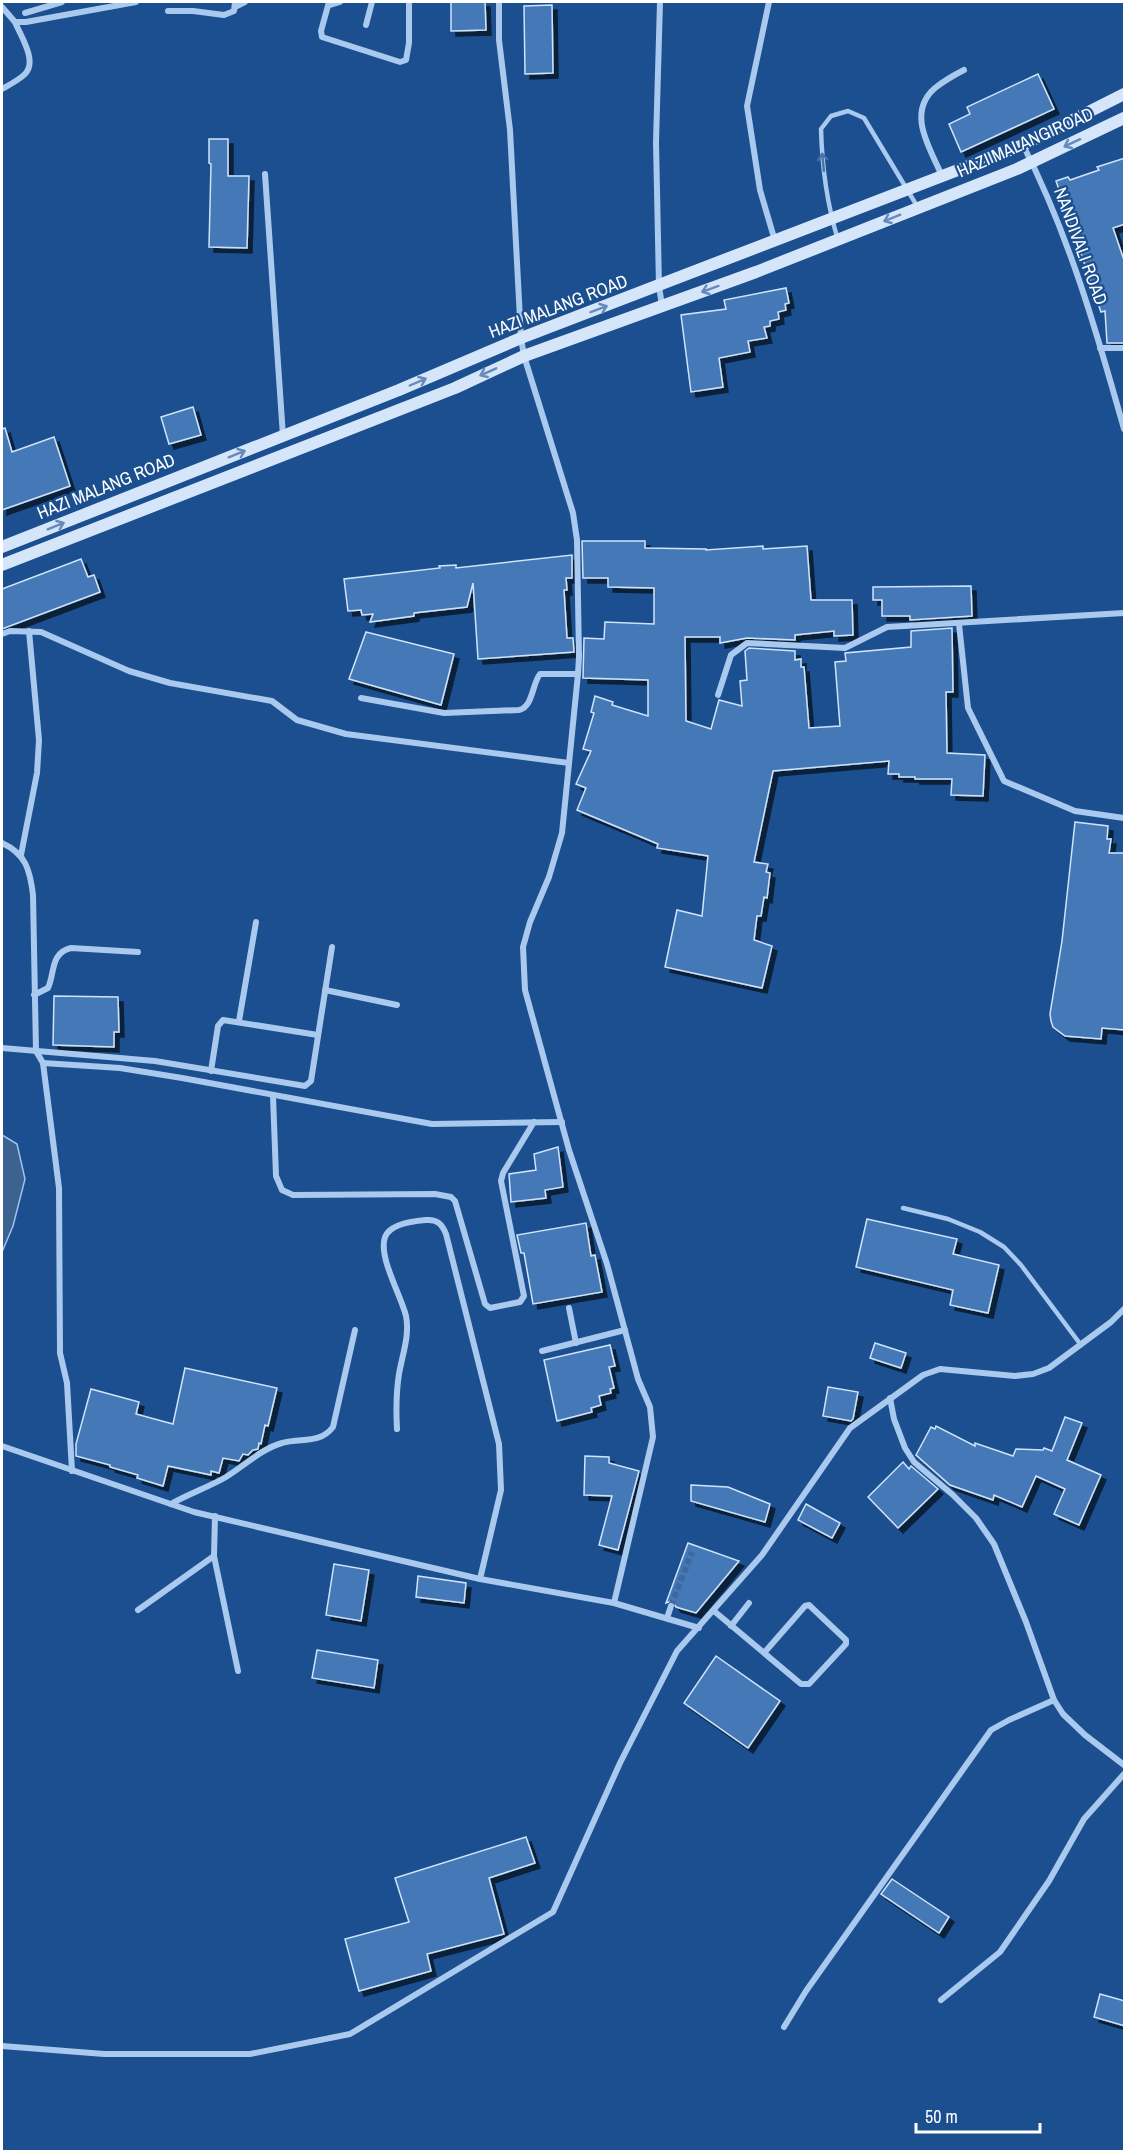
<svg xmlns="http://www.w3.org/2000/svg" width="1126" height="2153" font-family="'Archivo Narrow',sans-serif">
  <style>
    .water { fill: #3c6290; stroke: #9cc4f0; stroke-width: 1.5 }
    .building { fill: #4478b7; stroke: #cfe3fa; stroke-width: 1.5; filter: url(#shadow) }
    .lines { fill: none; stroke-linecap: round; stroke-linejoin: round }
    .minor-tunnel { stroke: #3d69a0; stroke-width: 6; stroke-dasharray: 6 3; stroke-linecap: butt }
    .service { stroke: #a9c9ee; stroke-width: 4.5 }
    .minor { stroke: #a9c9ee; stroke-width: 6 }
    .secondary { stroke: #d6e6fa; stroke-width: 12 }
    .oneway { stroke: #668bba }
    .oneway2 { stroke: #4674ac }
    .labels { text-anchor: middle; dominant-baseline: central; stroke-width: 4.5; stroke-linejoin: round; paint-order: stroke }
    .street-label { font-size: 18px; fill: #fff; stroke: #1b4f8f }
  </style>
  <defs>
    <filter id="shadow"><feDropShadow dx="5" dy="5" stdDeviation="0" flood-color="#0009"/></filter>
  </defs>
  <rect width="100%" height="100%" fill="#1b4f8f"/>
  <!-- water -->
  <path class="water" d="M2,1135L17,1144L25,1179L13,1226L2,1252Z"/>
  <!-- building -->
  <g class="building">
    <path d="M451,2H485L486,30L451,31Z"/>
    <path d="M552,5L553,73L525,74L524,6Z"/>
    <path d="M1038,74L1054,109L961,152L949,124L970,114L967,107Z"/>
    <path d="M209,139H228V176H249L247,248L209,247L211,164L209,163Z"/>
    <path d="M1125,158V224L1113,228L1125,263V343H1107L1105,311L1101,312L1056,181L1068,177L1070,180L1099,170L1097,167Z"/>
    <path d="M786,288L789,303L785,304L786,310L778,312L779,319L770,321V326L764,327L767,338L748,341L750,352L719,358L723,387L691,392L681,315L726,309L724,300Z"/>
    <path d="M193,407L201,435L169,444L161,417Z"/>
    <path d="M5,428L12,452L54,437L70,486L2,510V429Z"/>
    <path d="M582,541H645V548L706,549V550L763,546V549L807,546L811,600H852L853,635L834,636V631L795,635V640L747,638L720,643V637H685L686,721L711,729L719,700L742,706L740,681L747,680L745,651L749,648L795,651V660L801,659V667H804L809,728L840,726L835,662L846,661L845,653L911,647V631L952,628L953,692H946L947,753L985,755L983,796L951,795L952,779H915V777H899V774H888L889,761L773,771L754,862L768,864L766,872L770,873L767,898L764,897L761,916H757L754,940L772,946L762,988L665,967L677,910L702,916L708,856L657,848L658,844L577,810L586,788L576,784L591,751L583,749L594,713L591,712L595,696L613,702L612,705L648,716V680L583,678L584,638L604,639L605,622L654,624V588L608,587V578H583Z"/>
    <path d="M572,555V578H566L567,590H564L567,638H573L574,652L478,659L473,583L467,607L414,613V616L370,622L373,614L362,615L361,610L348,611L344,579L440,568L439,566L456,565V568Z"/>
    <path d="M81,559L88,577L94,575L100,592L2,629V589Z"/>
    <path d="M971,586L972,616L910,620V616H882V600H873V587Z"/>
    <path d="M366,632L454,654L441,705L349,679Z"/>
    <path d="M1075,822L1108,826L1107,839H1111L1109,853H1125V1030L1102,1028L1101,1039L1065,1036L1053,1027L1051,1021L1050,1014L1062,941Z"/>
    <path d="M54,996L118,997L119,1032H114V1047L53,1045Z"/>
    <path d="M558,1147L563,1187L545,1190L546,1198L511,1202L509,1174L536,1170L534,1154Z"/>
    <path d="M867,1219L957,1239L953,1254L999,1265L988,1313L950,1305L953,1290L856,1267Z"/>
    <path d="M586,1223L591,1256L595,1255L602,1292L533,1304L524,1253H521L517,1235Z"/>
    <path d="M875,1343L906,1353L901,1368L870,1358Z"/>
    <path d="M610,1345L615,1366L609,1367L614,1388L610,1389L611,1393L599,1396L601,1405L591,1408L592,1412L557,1421L544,1360Z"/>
    <path d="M185,1368L277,1388L268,1426L265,1425L261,1444L259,1443L258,1449L253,1450L248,1455L243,1454L239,1461L223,1458L219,1473L211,1471V1475L168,1466L163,1486L137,1478L138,1475L110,1467V1465L76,1456V1444L91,1389L139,1402L136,1414L173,1424Z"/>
    <path d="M828,1387L858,1392L853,1419L851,1421L823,1416Z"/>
    <path d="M1065,1417L1082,1423L1067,1460L1101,1475L1079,1525L1054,1514L1065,1489L1036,1476L1022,1507L994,1495L993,1500L950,1485L916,1455L931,1427L935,1429L936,1426L975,1446V1443L1013,1456L1016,1449L1043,1450L1044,1448L1052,1451Z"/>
    <path d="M585,1456L609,1457V1463L639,1471L618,1550L599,1545L612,1496L584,1495Z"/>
    <path d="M903,1462L909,1469L911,1466L938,1489L898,1528L868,1497Z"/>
    <path d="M691,1485L728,1487L770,1504L765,1522L691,1501Z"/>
    <path d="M806,1504L840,1523L832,1538L798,1520Z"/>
    <path d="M688,1543L739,1561L696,1613L676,1607L672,1601L666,1603Z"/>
    <path d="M334,1564L369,1570L361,1621L326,1615Z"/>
    <path d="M418,1576L466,1583L464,1603L416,1597Z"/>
    <path d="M317,1650L378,1660L374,1688L312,1678Z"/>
    <path d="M716,1656L780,1701L748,1748L684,1703Z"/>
    <path d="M526,1837L535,1863L489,1878L504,1934L427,1954L431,1971L359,1991L345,1939L409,1922L395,1878Z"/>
    <path d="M892,1879L949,1917L939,1933L881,1894Z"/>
    <path d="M1100,1994L1125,2001V2026L1094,2017Z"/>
  </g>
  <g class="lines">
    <!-- minor-tunnel -->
    <path class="minor-tunnel" d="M671,1606L692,1552"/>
    <!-- service -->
    <g class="service">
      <path d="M838,240C827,204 822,167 821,129L831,116L848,111L864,118L917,206"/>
      <path d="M903,1208L948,1219L980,1232L1004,1247L1021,1265L1081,1345"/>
    </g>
    <!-- minor -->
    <g class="minor">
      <path d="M329,2L321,31L322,37L400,62L406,60L409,43V2"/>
      <path d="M499,2V40L510,130L521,338L524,356L573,513L577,540L579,657L578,674L562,833L549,877L530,922L523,947L525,990L569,1150L607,1264L638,1379L650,1407L653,1437L614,1603"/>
      <path d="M660,2L656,142L659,286L662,306"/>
      <path d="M769,2L747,106L760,190L775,241"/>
      <path d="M330,5L340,2"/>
      <path d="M2,7L15,22H26L136,2"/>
      <path d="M235,7L245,2"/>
      <path d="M168,11H193L224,15L234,11L235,2"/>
      <path d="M25,13L62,2"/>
      <path d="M366,25L372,2"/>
      <path d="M2,89C9,85 19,80 25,74C38,61 20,35 15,22"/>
      <path d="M1023,145C1069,235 1097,333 1124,429"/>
      <path d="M265,174L283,436"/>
      <path d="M942,176C930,148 906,113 935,88C944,81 954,75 964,70"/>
      <path d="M1100,348H1124"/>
      <path d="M959,624L968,708L1004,781L1075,811L1124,818"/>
      <path d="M2,634L10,631L41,632L129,671L170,683L272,701L297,720L346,734L569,763"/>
      <path d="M718,695L731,655L747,643L845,648L887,627L1124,613"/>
      <path d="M361,698L444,713L519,710C533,707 532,684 540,674H578"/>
      <path d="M2,843C26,854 30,870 33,895L36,1051L43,1063L59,1188L60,1353L67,1383L72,1471"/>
      <path d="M21,855L37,773L39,740L29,631"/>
      <path d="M325,990L397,1005"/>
      <path d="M34,995L48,988C55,973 50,953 71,948L138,952"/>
      <path d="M239,1021L256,922"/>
      <path d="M2,1048L155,1061L305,1086L311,1081L332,947"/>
      <path d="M43,1063L120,1068L182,1078L432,1124L562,1122"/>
      <path d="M211,1071L218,1026L223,1020L318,1035"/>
      <path d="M273,1096L276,1176L282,1190L293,1195L435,1194L451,1197L455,1201L485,1304L490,1308L520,1302L524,1296L501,1181L503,1173L534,1122"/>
      <path d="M569,1308L576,1343"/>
      <path d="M542,1351L625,1330"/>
      <path d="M890,1398L894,1419L905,1448L914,1462L953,1495L976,1518L994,1544L1026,1622L1054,1700L1063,1714L1085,1735L1124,1765"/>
      <path d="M397,1429C396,1411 396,1393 399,1374C402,1356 410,1335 406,1316C401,1295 378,1257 385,1237C390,1224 413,1221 426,1220C437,1219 442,1224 446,1234L499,1444L501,1490L480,1579"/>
      <path d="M2,1446L194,1512L480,1579L614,1603L699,1628"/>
      <path d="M171,1504C188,1494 209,1487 226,1477C244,1466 261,1449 282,1443C301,1437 319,1445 333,1427L355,1330"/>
      <path d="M214,1556L238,1671"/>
      <path d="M138,1610L214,1556L215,1516"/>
      <path d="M714,1611L801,1684H809L846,1644V1640L809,1605L805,1606L764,1653"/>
      <path d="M667,1618L671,1606"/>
      <path d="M731,1626L749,1603"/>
      <path d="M941,2000L1000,1952L1049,1881L1084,1819L1124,1774"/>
      <path d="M784,2027L806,1991L991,1730L1009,1720L1054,1700"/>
      <path d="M2,2046L104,2054H250L350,2034L553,1912L620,1763L677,1651L762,1555L850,1428L923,1375L940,1369L1015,1376L1033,1374L1049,1368L1111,1322L1124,1309"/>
    </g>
    <!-- secondary -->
    <g class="secondary">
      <path d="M2,547L399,390L521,338L1023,145L1124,94"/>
      <path d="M2,565L455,388L524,356L756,272L1017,169L1124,118"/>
    </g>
  </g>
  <!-- one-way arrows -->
  <defs><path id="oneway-shaft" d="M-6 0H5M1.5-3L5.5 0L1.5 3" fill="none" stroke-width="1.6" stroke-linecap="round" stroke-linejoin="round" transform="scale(1.5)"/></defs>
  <g class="oneway">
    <use href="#oneway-shaft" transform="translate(1072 143) rotate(155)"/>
    <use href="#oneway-shaft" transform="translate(892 218) rotate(158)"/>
    <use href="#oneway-shaft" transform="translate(710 289) rotate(160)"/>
    <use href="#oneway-shaft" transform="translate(599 309) rotate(-21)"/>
    <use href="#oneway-shaft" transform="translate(488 372) rotate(156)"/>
    <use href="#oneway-shaft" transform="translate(418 382) rotate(-23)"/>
    <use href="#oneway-shaft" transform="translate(237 454) rotate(-22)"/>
    <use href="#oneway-shaft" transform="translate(56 526) rotate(-22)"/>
  </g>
  <use class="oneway2" href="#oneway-shaft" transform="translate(823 162) rotate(-96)"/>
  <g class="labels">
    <!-- street labels -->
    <g class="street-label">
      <text transform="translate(1025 142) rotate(-24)">HAZI MALANG ROAD</text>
      <text transform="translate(1081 246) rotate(70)">NANDIVALI ROAD</text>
      <text transform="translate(558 306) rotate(-21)">HAZI MALANG ROAD</text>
      <text transform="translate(106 486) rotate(-22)">HAZI MALANG ROAD</text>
    </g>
  </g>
  <!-- border -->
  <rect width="1126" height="2153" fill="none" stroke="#ffffff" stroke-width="6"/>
  <!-- scale -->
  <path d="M916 2123v9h124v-9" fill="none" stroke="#ffffff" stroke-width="3"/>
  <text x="925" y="2123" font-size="18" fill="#ffffff" stroke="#1b4f8f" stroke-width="4.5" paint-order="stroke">50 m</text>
</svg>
